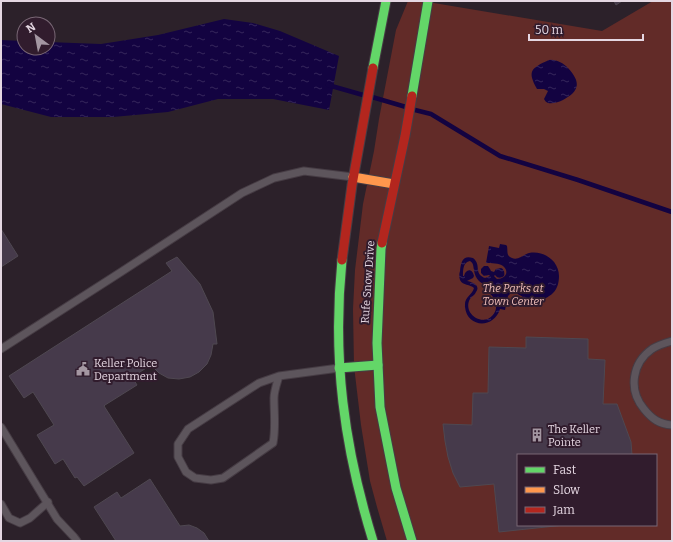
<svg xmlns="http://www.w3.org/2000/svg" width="673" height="542" font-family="Bitter,serif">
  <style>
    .green { fill: #622b28; fill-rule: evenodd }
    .water { fill: url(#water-ripples); fill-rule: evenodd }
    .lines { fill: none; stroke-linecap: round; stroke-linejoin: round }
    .stream { stroke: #130341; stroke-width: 4.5 }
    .building { fill: #463a4b; stroke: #4f4851 }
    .lane-casing { stroke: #463c44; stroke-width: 9 }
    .fast-casing { stroke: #463c44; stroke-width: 11 }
    .slow-casing { stroke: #463c44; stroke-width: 11 }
    .jam-casing { stroke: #463c44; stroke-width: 11 }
    .lane { stroke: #5d555c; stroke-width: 7 }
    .fast { stroke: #63d668; stroke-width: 9 }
    .slow { stroke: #ff974d; stroke-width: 9 }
    .jam { stroke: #b3261e; stroke-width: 9 }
    .labels { text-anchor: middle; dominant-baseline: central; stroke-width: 4; stroke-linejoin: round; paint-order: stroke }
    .street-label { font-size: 11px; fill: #e5d7e2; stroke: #311c2d }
    .park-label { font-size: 11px; font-style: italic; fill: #efbeb9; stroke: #311c2d }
    .poi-label { font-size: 11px; fill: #e5d7e2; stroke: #311c2d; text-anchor: start }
  </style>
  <defs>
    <pattern id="water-ripples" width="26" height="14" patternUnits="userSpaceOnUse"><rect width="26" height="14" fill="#130341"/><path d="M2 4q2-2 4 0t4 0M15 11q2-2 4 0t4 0" fill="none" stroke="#35275c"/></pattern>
  </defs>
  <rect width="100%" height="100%" fill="#2c212a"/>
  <!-- green -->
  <path class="green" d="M408,1H422L602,31L653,1H672V541H387L377,507L370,481L361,425L354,366L353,309L355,270L363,204L374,151L379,119L396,30ZM518,455H656V525H518Z"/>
  <!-- water -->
  <g class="water">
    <path d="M224,19L253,23L280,31L339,56L329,110L273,99H218L168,112L113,117H51L1,104V40L24,41V48H48V42L101,44L158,35Z"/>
    <path d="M549,60C556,59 563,63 568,68C581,82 580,91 563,100C559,102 553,104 548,103C546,102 545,101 544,99L548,91L544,89H537C527,71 531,68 549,60Z"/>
    <path d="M500,244L506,245L507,246C508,251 506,256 512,258C518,261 524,254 529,253C544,250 559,261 559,276C559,283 557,289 553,293C546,300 534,303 525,298C520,296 517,292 511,293L508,296L505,310L500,309C494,329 467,328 465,307C464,296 472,296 474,288C470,284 463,286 460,280C459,277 459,274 460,271C461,261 463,255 473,258C482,265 473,273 485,278L490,276L489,275L484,276L481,273V269L484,266H488L490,269L491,271L494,272L496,269L501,268C504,269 505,273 504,276C501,278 498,279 495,275L494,276L497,279C505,279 510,272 503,266C499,263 491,263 486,263L489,246L499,248ZM470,261C474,264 473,266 474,270C475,279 481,285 490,285V288H486L485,291H490V294C504,305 492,326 476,318C469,314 466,306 470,299C472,296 475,295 476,292C481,285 472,282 467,281L473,278L474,276C473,272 471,269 467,271L465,273L464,276H463C463,270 463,262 470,261Z"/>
  </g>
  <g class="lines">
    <!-- stream -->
    <g class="stream">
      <path d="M328,85L363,95"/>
      <path d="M372,97L406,107"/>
      <path d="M415,110L431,114L500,156L578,180L672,212"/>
    </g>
  </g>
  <!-- building -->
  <g class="building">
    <path d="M614,1H622L616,5Z"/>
    <path d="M1,229L18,256L1,267Z"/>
    <path d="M177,257L200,284L213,312L217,344H213L211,355L207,364L199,372L190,377L179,379L168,378L159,373L151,365L132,377L137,385L105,405L104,406L134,453L84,486L77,477L75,478L63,459L55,464L37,435L54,425L33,392L24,398L9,376L172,271L166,263Z"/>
    <path d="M526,337L588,339V359L605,360L603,404H617L631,442L632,455H518V525H565L499,532L494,484L460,487L453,473L448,457L445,441L443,424L472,425L473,393H488L489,347L526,348Z"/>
    <path d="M150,479L180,526L189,525L197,528L204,533L209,541H116L94,507L117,492L121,498Z"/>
  </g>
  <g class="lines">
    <!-- lane casing -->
    <g class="lane-casing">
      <g id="lane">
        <path d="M672,341C665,343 658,345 652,349C632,363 628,390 644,409C652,419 659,424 672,425"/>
        <path d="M1,349L121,272L242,193L274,178L304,171L353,177"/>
        <path d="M279,376C277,383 274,391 274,398C274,414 276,428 273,443L223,478L211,480L195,478L186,472L178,457V444L188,429L259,383L279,376L339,368"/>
        <path d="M1,427L57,519L74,537L77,541"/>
        <path d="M1,504L9,518L20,523L30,518L48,502"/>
      </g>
    </g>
    <!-- fast casing -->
    <g class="fast-casing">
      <g id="fast">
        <path d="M373,68L386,1"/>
        <path d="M412,96L428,1"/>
        <path d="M382,243L381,249L377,343L380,407L396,488L412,541"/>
        <path d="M342,260C332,358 344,447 373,541"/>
        <path d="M339,368L378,365"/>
      </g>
    </g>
    <!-- slow casing -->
    <g class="slow-casing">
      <path id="slow" d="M353,177L394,184"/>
    </g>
    <!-- jam casing -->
    <g class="jam-casing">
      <g id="jam">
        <path d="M382,243L405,136L412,96"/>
        <path d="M342,260L352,185L373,68"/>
      </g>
    </g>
    <!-- lane -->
    <use href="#lane" class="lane"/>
    <!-- fast -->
    <use href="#fast" class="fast"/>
    <!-- slow -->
    <use href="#slow" class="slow"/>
    <!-- jam -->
    <use href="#jam" class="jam"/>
  </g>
  <!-- icons -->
  <defs>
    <g id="civic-bare" transform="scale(1.08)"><path d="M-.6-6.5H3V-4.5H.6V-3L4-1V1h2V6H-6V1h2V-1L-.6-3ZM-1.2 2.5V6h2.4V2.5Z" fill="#a497a2" stroke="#311c2d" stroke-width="2.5" paint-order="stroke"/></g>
    <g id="building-bare" transform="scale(1.08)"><path d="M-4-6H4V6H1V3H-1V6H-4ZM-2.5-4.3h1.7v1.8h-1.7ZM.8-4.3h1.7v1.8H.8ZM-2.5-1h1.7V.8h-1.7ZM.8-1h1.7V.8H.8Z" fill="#a497a2" stroke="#311c2d" stroke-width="2.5" paint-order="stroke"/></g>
  </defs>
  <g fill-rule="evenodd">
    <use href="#civic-bare" x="83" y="369"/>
    <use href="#building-bare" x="537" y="435"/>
  </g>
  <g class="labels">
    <!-- street labels -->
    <g class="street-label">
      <text transform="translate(368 282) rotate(-86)">Rufe Snow Drive</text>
    </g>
    <!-- park labels -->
    <g class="park-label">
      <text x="513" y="288">The Parks at<tspan x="513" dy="13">Town Center</tspan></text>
    </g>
    <!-- poi labels -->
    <g class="poi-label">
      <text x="94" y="363">Keller Police<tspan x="94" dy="13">Department</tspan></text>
      <text x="548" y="429">The Keller<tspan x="548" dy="13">Pointe</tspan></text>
    </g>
  </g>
  <!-- border -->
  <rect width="673" height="542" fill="none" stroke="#e5d7e2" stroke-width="4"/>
  <!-- legend -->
  <rect x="517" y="454" width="140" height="72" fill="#311c2d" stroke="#796775"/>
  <rect x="525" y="467" width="20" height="6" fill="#63d668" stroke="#796775"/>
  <text x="553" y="474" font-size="12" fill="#e5d7e2">Fast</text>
  <rect x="525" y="487" width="20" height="6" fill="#ff974d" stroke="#796775"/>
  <text x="553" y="494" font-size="12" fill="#e5d7e2">Slow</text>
  <rect x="525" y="507" width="20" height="6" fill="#b3261e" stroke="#796775"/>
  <text x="553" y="514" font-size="12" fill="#e5d7e2">Jam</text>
  <!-- north arrow -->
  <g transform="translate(36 36) rotate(328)"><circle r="19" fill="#311c2d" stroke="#796775"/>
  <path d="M0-3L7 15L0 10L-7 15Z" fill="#a497a2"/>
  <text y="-6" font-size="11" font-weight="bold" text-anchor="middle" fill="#e5d7e2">N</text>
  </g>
  <!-- scale -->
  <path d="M529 34v6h114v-6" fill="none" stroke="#e5d7e2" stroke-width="2"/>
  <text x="535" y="34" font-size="12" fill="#e5d7e2" stroke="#311c2d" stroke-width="3" paint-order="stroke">50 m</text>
</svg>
